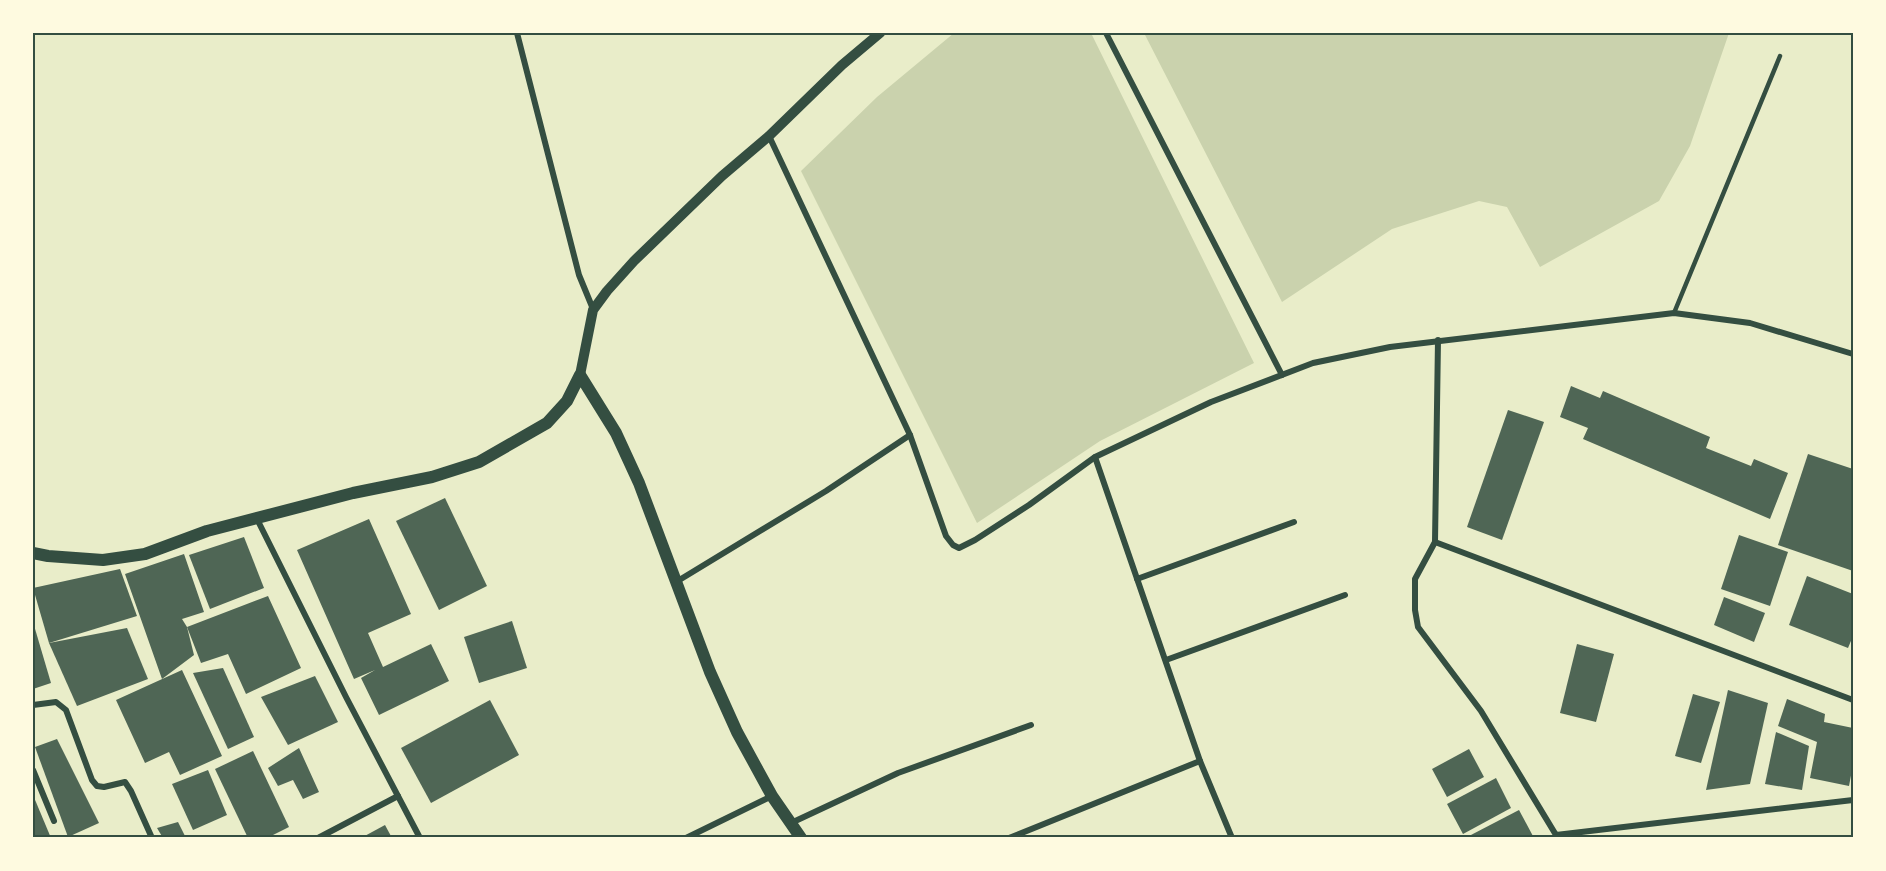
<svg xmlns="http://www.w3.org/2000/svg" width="1886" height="871" font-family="'DejaVu Sans',sans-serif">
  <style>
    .green { fill: #cad2ad }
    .building { fill: #4f6655 }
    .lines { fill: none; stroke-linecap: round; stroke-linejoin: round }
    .service { stroke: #344e41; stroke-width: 4.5 }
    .minor { stroke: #344e41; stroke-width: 6 }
    .tertiary { stroke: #344e41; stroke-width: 10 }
    .secondary { stroke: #344e41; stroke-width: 12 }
    .neatline { fill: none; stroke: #344e41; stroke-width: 2 }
  </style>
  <rect width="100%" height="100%" fill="#e9edc9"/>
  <!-- green -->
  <g class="green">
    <path d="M954,33H1091L1254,363L1100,441L977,523L801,171L877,97Z"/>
    <path d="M1144,33H1729L1690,146L1659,201L1540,267L1507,207L1479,201L1392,229L1282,302Z"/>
  </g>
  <!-- building -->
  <g class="building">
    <path d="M1571,386L1600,398L1603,391L1710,437L1706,448L1751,466L1754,459L1788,473L1770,519L1583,439L1588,428L1560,417Z"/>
    <path d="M1508,410L1544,422L1502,540L1467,527Z"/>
    <path d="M1808,454L1853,469V571L1778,545Z"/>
    <path d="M445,498L487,586L439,610L396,521Z"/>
    <path d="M369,519L411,614L368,633L383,667L431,644L449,681L379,715L361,678L375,670L354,679L297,550Z"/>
    <path d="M1739,535L1788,552L1770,606L1721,589Z"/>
    <path d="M244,537L264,588L210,609L189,555Z"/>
    <path d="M184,554L204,612L182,619L187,627L194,655L162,679L125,574Z"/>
    <path d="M120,569L137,616L49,643L33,588Z"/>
    <path d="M1807,576L1853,594V636L1848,648L1789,625Z"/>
    <path d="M268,596L301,668L246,694L228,654L201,663L187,627Z"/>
    <path d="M1724,597L1765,613L1754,642L1714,625Z"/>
    <path d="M512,621L527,668L479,683L464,637Z"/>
    <path d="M33,622L51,683L33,689Z"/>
    <path d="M127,628L148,679L77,706L49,643Z"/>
    <path d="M1577,644L1614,654L1596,722L1560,713Z"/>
    <path d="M223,668L254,737L228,749L193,673Z"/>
    <path d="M182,670L222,756L180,775L169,752L145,763L116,700Z"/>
    <path d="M315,676L338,722L288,745L261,697Z"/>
    <path d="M1728,690L1768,703L1750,784L1706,790Z"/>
    <path d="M1693,694L1720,702L1701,763L1675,756Z"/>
    <path d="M1787,699L1825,714L1824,722L1853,728V765L1849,786L1810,778L1817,742L1778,726Z"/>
    <path d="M490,700L519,755L431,803L401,748Z"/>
    <path d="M1776,732L1809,746L1802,790L1765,784Z"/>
    <path d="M57,739L99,823L68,837L35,747Z"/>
    <path d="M299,748L319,792L303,799L293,780L278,786L268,768Z"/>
    <path d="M1469,749L1484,777L1447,797L1432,769Z"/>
    <path d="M253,751L289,827L267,838H248L215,769Z"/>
    <path d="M208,770L227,815L193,830L172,784Z"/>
    <path d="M1496,778L1511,808L1463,834L1447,804Z"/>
    <path d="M33,795L51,838H33Z"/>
    <path d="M1519,810L1534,838H1470L1469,836Z"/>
    <path d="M178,822L186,838H163L157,828Z"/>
    <path d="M385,825L392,838H361Z"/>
  </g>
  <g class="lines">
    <!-- service -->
    <path class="service" d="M1674,313L1780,56"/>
    <!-- minor -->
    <g class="minor">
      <path d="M517,33L579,275L593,309"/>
      <path d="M1106,33L1282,375"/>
      <path d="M769,136L910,435L946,536L953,545L959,548L975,540L1029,505L1095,457L1211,402L1313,363L1390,347L1674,313L1750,323L1853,354"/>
      <path d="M1438,340L1435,542L1415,579V610L1418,627L1481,711L1556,835L1853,800"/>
      <path d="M1095,457L1200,761L1232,838"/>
      <path d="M257,519L346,697L420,838"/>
      <path d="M1435,542L1853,700"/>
      <path d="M1137,579L1294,522"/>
      <path d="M676,582L826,491L910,435"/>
      <path d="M1166,660L1345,595"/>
      <path d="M33,705L56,702L66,710L92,780L97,786L104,787L125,782L131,791L152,838"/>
      <path d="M33,770L54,821"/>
      <path d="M791,823L898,773L1031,725"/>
      <path d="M318,838L398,796"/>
      <path d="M686,838L772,796"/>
      <path d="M1009,838L1200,761"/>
    </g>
    <!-- tertiary -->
    <path class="tertiary" d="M580,375L593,310L607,291L634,261L722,176L769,136L842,65L880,33"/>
    <!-- secondary -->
    <path class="secondary" d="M33,553L48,556L103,560L145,554L207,531L353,493L432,477L479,462L547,423L567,401L580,375L616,433L639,483L710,672L737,732L772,796L801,838"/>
  </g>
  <!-- border -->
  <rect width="1886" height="871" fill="none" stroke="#fefae0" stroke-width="69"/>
  <rect x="34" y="34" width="1818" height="802" class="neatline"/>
</svg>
